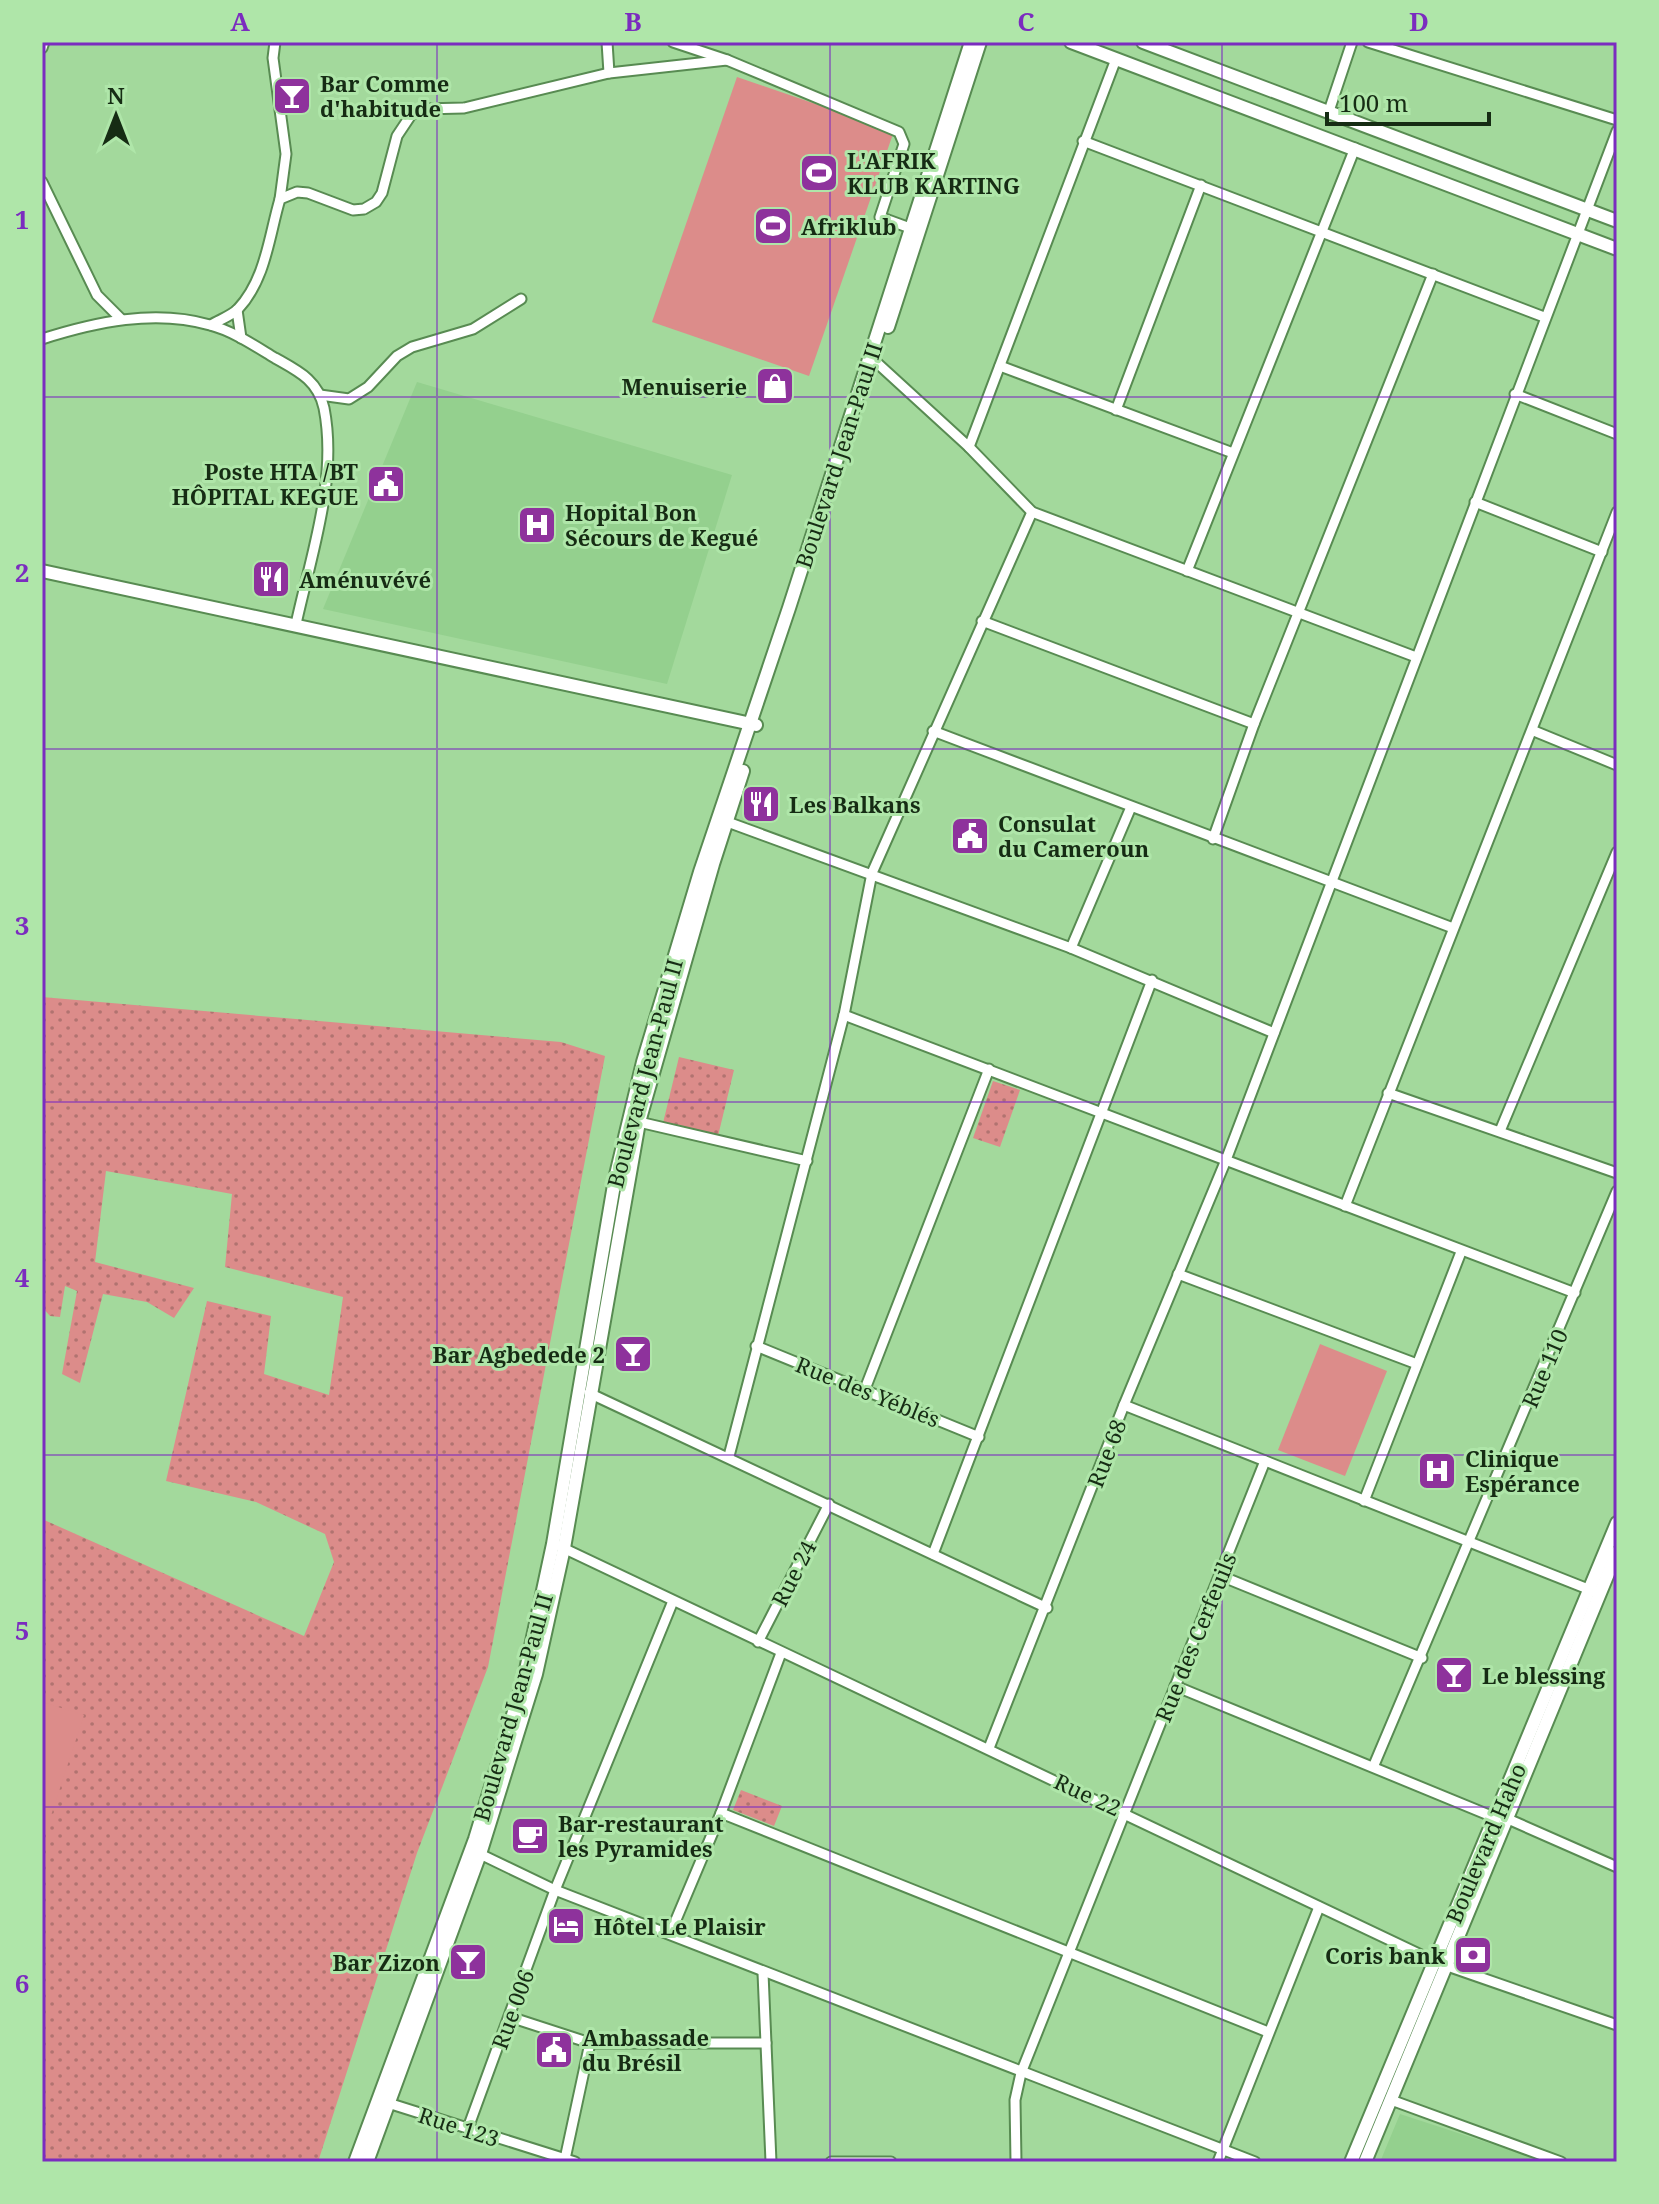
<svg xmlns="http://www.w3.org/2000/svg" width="1659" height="2204" font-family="'Noto Serif',serif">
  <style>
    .built { fill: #94d08e }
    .grass { fill: url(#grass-dots) }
    .garden { fill: #dc8c8a }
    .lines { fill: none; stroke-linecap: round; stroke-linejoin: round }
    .street-casing { stroke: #588b52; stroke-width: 13 }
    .secondary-casing { stroke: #588b52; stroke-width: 16 }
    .street { stroke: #fff; stroke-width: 9 }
    .secondary { stroke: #fff; stroke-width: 12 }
    .grid { fill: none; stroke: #7b2cbf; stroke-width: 2; stroke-opacity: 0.55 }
    .labels { text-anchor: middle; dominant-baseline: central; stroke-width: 6; stroke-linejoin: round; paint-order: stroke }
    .poi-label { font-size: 22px; font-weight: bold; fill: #162c14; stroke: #afe6a9; text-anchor: start }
    .street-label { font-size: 22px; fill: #162c14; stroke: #afe6a9 }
    .neatline { fill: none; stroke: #7b2cbf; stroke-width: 3 }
    .grid-label { font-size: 26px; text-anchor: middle; font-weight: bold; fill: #7b2cbf }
  </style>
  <defs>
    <pattern id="grass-dots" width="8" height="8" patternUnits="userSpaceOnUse" patternTransform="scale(2)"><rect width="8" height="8" fill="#dc8c8a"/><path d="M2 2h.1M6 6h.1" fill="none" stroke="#b17370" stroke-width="1.8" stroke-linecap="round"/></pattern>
  </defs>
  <rect width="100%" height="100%" fill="#a3d99c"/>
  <!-- built -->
  <g class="built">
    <path d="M417,382L732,475L667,684L323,609Z"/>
    <path d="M1400,2114L1547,2162H1548H1380Z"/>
  </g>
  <!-- grass -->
  <g class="grass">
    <path d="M42,997L561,1042L605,1056L488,1667L417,1853L318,2162H42V1519L304,1636L334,1562L325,1534L256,1502L166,1481L207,1301L271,1316L264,1374L329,1395L343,1297L225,1267L232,1194L106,1171L95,1262L194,1288L174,1318L147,1302L103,1294L80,1383L62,1374L77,1291L65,1286L60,1317L50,1316L42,1307L45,1266L42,1264Z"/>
    <path d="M679,1057L734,1070L718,1136L663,1123Z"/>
    <path d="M993,1081L1020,1090L1000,1147L973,1138Z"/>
    <path d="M741,1790L782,1806L774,1826L733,1810Z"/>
  </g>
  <!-- garden -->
  <g class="garden">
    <path d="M737,77L894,131L809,376L652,322Z"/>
    <path d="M1320,1344L1387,1371L1345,1476L1278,1450Z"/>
    <path d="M42,1702L84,1715L42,1843Z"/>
  </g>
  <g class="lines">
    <!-- street casing -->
    <g class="street-casing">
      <g id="street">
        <path d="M275,42L273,58L286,154L280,199"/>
        <path d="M607,42L609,73"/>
        <path d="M673,42L727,60L899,132L904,144L880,217L910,228"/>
        <path d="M1368,42L1617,120"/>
        <path d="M42,48L44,42"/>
        <path d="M1329,111L1352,42"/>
        <path d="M1083,141L1544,317"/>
        <path d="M42,182L97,295L121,319"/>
        <path d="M237,310L241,338"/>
        <path d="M211,325C219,320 231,316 238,309C266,279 269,236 280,199L297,192L308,193L353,210L364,209L376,202L382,193L397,136L411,115L422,109L464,108L609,73L727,60"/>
        <path d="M42,339C95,322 155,309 210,325C233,331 255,346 275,358C298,371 318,380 324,408C338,479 311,555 296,624"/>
        <path d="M876,362L969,447L1032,512L1416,657"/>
        <path d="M1000,366L1233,453"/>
        <path d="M1515,394L1617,434"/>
        <path d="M320,395L349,399L368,387L397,356L412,347L473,329L521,299"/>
        <path d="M1116,410L1201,185"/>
        <path d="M969,447L1116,59"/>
        <path d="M1475,502L1602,552"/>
        <path d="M1187,571L1355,148"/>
        <path d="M982,621L1254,724"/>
        <path d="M933,731L1453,928"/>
        <path d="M1534,731L1617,765"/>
        <path d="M722,820L1071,948L1274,1033"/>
        <path d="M1213,839L1254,724L1433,274"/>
        <path d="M1071,948L1131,807"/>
        <path d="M844,1015L1575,1293"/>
        <path d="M1388,1093L1617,1173"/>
        <path d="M639,1122L807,1161"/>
        <path d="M1500,1131L1617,852"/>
        <path d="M1345,1206L1617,512"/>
        <path d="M1178,1274L1417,1364"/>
        <path d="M756,1346L979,1437"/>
        <path d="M865,1389L989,1069"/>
        <path d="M589,1393L1047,1608"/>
        <path d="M1124,1405L1593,1591"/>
        <path d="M729,1456L844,1015L872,873L1032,512"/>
        <path d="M1364,1501L1461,1252"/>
        <path d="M561,1547L1436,1962L1617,2025"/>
        <path d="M933,1554L1152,980"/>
        <path d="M1221,1576L1422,1658"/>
        <path d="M758,1642L829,1504"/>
        <path d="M1175,1686L1496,1818"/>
        <path d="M989,1748L1124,1405L1226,1160L1617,131"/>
        <path d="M1374,1765L1617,1191"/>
        <path d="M721,1813L1268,2032"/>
        <path d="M1508,1819L1617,1867"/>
        <path d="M480,1854L555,1890L1255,2162"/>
        <path d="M670,1934L721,1813L781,1653"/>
        <path d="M763,1973L771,2162"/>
        <path d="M510,2017L590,2043H766"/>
        <path d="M1391,2100L1561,2162"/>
        <path d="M388,2103L575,2162"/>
        <path d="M468,2128L555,1890L673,1601"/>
        <path d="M565,2159L590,2043"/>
        <path d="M831,2162H891"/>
        <path d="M1016,2162L1015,2100L1021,2073L1265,1461"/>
        <path d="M1218,2162L1319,1907"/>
      </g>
    </g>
    <!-- secondary casing -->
    <g class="secondary-casing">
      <g id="secondary">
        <path d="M1071,42L1617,249"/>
        <path d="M1143,42L1617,221"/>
        <path d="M888,327L980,42"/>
        <path d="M42,571L756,725"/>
        <path d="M355,2162L475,1839L524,1679L553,1544L615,1179L643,1062L700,872L789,608L971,42"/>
        <path d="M367,2162L480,1854L536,1674L564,1548L639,1122L713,864L743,771"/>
        <path d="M1351,2162L1617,1523"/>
        <path d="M1365,2162L1617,1552"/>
      </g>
    </g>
    <!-- street -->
    <use href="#street" class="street"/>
    <!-- secondary -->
    <use href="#secondary" class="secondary"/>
  </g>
  <!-- grid -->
  <path class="grid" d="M437,42V2162M830,42V2162M1222,42V2162M42,397H1617M42,749H1617M42,1102H1617M42,1455H1617M42,1807H1617"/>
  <!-- icons -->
  <defs>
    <g id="bar-square" transform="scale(2)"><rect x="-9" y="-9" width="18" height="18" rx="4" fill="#8e329c" stroke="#afe6a9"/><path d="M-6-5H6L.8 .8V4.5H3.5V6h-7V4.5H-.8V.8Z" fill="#fff"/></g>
    <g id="stadium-square" transform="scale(2)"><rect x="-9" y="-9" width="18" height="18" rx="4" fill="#8e329c" stroke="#afe6a9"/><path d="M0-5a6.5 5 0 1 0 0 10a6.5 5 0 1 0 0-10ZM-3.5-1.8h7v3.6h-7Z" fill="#fff"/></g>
    <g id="shop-square" transform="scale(2)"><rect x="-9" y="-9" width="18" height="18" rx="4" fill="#8e329c" stroke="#afe6a9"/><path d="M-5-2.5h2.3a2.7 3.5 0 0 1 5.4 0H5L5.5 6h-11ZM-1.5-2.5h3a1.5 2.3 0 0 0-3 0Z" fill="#fff"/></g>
    <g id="civic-square" transform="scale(2)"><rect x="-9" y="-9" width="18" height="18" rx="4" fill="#8e329c" stroke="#afe6a9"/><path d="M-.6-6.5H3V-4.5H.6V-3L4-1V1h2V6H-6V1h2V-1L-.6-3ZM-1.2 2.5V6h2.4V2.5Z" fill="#fff"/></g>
    <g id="hospital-square" transform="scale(2)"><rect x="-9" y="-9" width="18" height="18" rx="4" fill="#8e329c" stroke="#afe6a9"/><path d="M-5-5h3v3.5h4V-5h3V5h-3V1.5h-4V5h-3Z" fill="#fff"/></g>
    <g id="restaurant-square" transform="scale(2)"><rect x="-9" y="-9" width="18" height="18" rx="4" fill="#8e329c" stroke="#afe6a9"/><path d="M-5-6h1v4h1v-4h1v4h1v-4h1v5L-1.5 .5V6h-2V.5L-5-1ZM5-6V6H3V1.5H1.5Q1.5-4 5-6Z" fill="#fff"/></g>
    <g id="cafe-square" transform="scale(2)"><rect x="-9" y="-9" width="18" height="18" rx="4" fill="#8e329c" stroke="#afe6a9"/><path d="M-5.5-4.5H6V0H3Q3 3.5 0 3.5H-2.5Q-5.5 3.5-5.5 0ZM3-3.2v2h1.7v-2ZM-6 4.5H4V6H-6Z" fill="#fff"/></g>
    <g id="hotel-square" transform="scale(2)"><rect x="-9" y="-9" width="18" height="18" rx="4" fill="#8e329c" stroke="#afe6a9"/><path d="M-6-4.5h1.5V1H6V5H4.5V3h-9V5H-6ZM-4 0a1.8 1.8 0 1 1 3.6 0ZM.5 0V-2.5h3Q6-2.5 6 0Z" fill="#fff"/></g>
    <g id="bank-square" transform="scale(2)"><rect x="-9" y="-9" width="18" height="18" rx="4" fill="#8e329c" stroke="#afe6a9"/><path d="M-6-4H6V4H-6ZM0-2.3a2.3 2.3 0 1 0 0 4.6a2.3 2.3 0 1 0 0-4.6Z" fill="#fff"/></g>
  </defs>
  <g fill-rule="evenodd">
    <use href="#bar-square" x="292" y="96"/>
    <use href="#stadium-square" x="819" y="173"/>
    <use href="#stadium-square" x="773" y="226"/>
    <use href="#shop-square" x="775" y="386"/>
    <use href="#civic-square" x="386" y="484"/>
    <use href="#hospital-square" x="537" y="525"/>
    <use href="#restaurant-square" x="271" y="579"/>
    <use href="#restaurant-square" x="761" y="804"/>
    <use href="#civic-square" x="970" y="836"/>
    <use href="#bar-square" x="633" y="1354"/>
    <use href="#hospital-square" x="1437" y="1471"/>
    <use href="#bar-square" x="1454" y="1675"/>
    <use href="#cafe-square" x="530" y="1836"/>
    <use href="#hotel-square" x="566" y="1926"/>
    <use href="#bank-square" x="1473" y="1955"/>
    <use href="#bar-square" x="468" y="1962"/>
    <use href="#civic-square" x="554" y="2050"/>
  </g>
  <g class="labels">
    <!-- poi labels -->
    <g class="poi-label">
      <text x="320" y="83">Bar Comme<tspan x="320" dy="25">d'habitude</tspan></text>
      <text x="847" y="160">L'AFRIK<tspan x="847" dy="25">KLUB KARTING</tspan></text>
      <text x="801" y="226">Afriklub</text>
      <text x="747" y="386" text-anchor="end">Menuiserie</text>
      <text x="358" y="471" text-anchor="end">Poste HTA /BT<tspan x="358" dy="25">HÔPITAL KEGUE</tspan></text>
      <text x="565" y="512">Hopital Bon<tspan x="565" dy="25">Sécours de Kegué</tspan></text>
      <text x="299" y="579">Aménuvévé</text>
      <text x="789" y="804">Les Balkans</text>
      <text x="998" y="823">Consulat<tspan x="998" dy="25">du Cameroun</tspan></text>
      <text x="605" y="1354" text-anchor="end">Bar Agbedede 2</text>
      <text x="1465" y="1458">Clinique<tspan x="1465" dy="25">Espérance</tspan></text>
      <text x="1482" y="1675">Le blessing</text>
      <text x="558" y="1823">Bar-restaurant<tspan x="558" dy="25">les Pyramides</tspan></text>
      <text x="594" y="1926">Hôtel Le Plaisir</text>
      <text x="1445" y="1955" text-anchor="end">Coris bank</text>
      <text x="440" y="1962" text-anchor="end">Bar Zizon</text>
      <text x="582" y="2037">Ambassade<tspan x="582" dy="25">du Brésil</tspan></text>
    </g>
    <!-- street labels -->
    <g class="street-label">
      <text transform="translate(838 455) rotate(-72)">Boulevard Jean-Paul II</text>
      <text transform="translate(644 1073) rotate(-75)">Boulevard Jean-Paul II</text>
      <text transform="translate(1544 1368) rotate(-67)">Rue 110</text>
      <text transform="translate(868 1391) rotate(22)">Rue des Yéblés</text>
      <text transform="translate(1106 1453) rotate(-69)">Rue 68</text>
      <text transform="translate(793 1573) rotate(-63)">Rue 24</text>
      <text transform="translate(1195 1637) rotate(-68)">Rue des Cerfeuils</text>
      <text transform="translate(512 1707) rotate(-74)">Boulevard Jean-Paul II</text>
      <text transform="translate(1088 1794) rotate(25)">Rue 22</text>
      <text transform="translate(1485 1843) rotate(-67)">Boulevard Haho</text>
      <text transform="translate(512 2009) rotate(-70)">Rue 006</text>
      <text transform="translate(459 2126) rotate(18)">Rue 123</text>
    </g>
  </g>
  <!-- border -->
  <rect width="1659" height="2204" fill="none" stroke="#afe6a9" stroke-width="88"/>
  <!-- north arrow -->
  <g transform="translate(116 116)" stroke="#afe6a9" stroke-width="6" paint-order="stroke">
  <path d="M0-6L14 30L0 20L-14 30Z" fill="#162c14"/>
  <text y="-12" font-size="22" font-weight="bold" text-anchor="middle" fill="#162c14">N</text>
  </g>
  <!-- scale -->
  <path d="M1327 112v12h162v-12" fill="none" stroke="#162c14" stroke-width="4"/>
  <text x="1339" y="112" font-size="24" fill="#162c14" stroke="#afe6a9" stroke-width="6" paint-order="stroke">100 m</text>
  <rect x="44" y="44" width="1571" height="2116" class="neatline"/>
  <g class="grid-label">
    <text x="240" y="31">A</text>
    <text x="633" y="31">B</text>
    <text x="1026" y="31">C</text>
    <text x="1419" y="31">D</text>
    <text x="22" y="229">1</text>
    <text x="22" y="582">2</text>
    <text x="22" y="935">3</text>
    <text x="22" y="1287">4</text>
    <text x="22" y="1640">5</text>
    <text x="22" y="1993">6</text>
  </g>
</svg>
